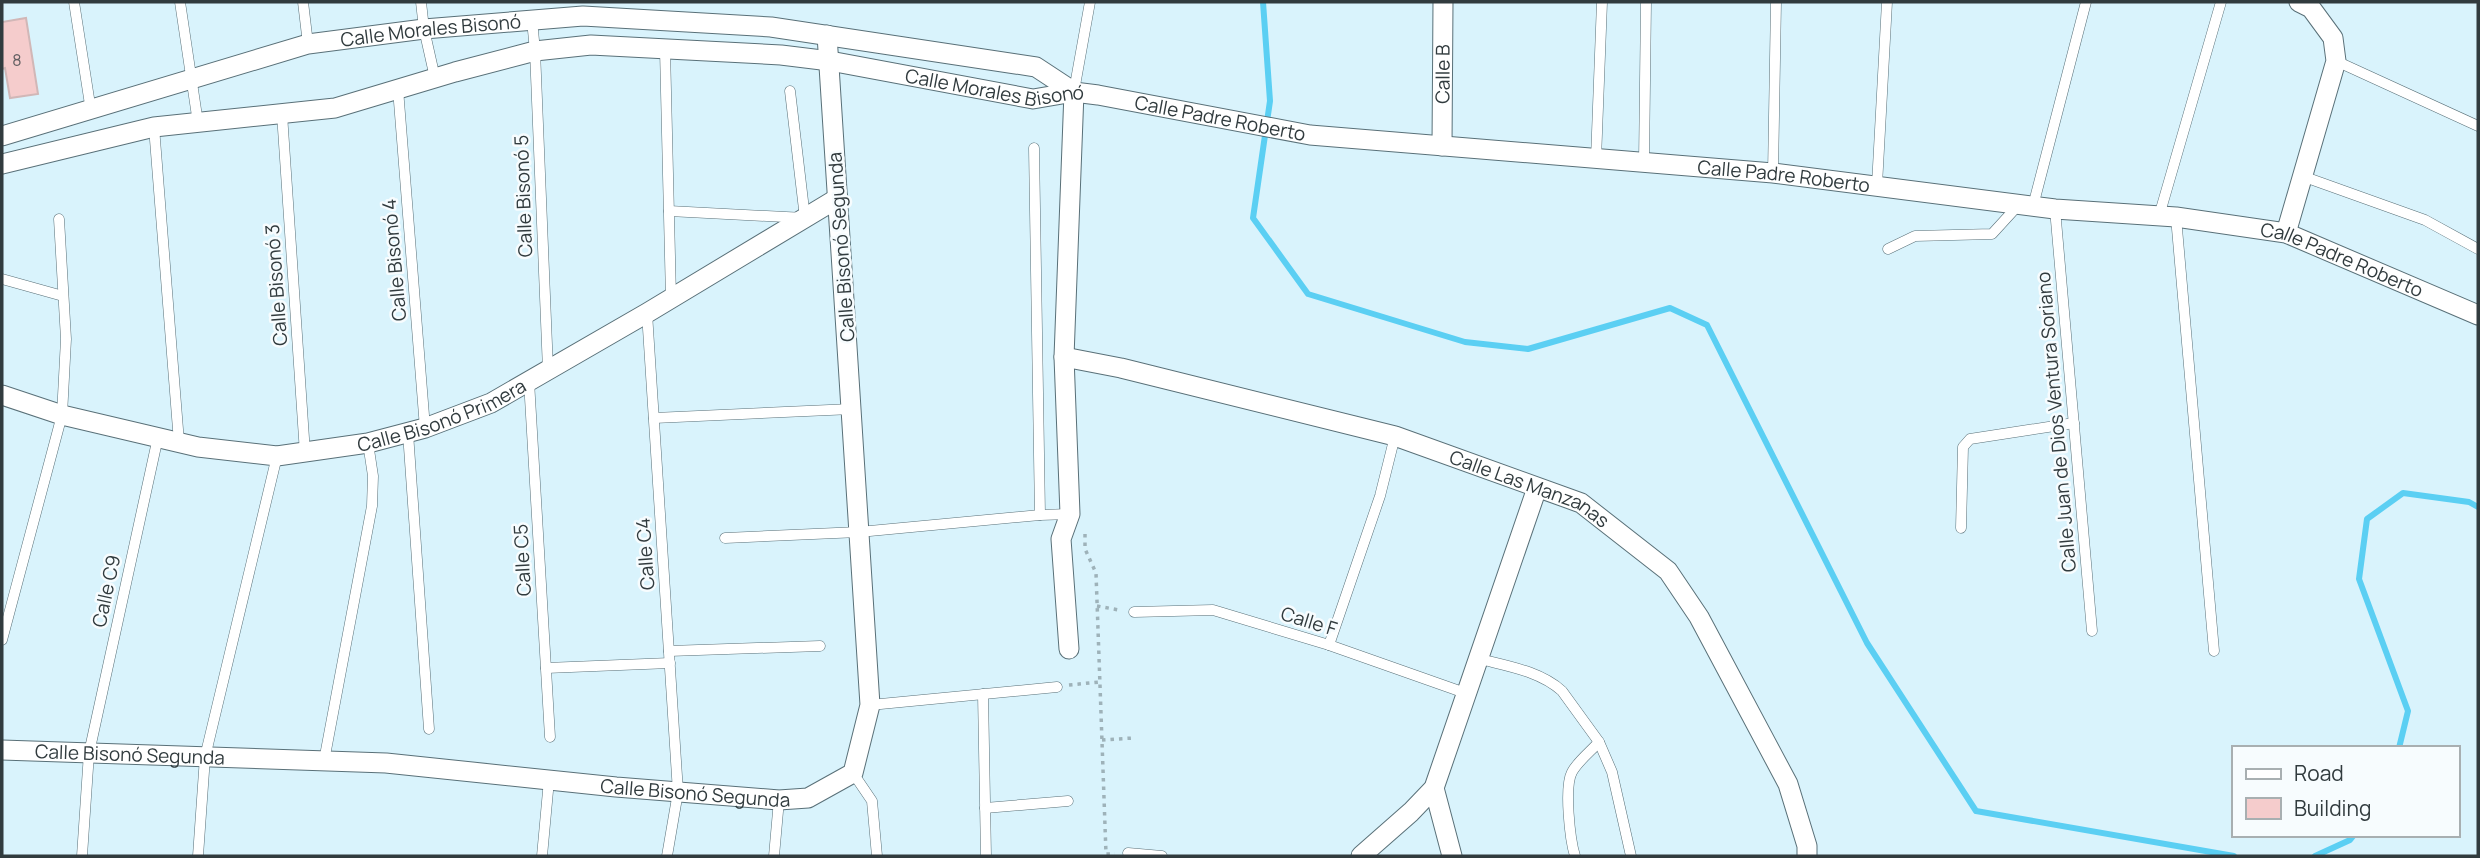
<svg xmlns="http://www.w3.org/2000/svg" width="2480" height="858" font-family="Manrope,sans-serif">
  <style>
    .lines { fill: none; stroke-linecap: round; stroke-linejoin: round }
    .stream { stroke: #5bcff3; stroke-width: 6 }
    .building { fill: #f5cccc; stroke: #d1b7b7; stroke-width: 2 }
    .lane-casing { stroke: #597078; stroke-width: 11 }
    .street-casing { stroke: #597078; stroke-width: 21 }
    .path { stroke: #9eb2b9; stroke-width: 3.5; stroke-dasharray: 3.5 5; stroke-linecap: butt }
    .lane { stroke: #fff; stroke-width: 10 }
    .street { stroke: #fff; stroke-width: 19 }
    .labels { text-anchor: middle; dominant-baseline: central; stroke-width: 5; stroke-linejoin: round; paint-order: stroke }
    .number-label { font-size: 16px; fill: #625f62 }
    .street-label { font-size: 19px; fill: #313b3e; stroke: #f7fcfe }
  </style>
  <rect width="100%" height="100%" fill="#d9f3fc"/>
  <g class="lines">
    <!-- stream -->
    <g class="stream">
      <path d="M1263,2L1270,101L1253,218L1308,294L1465,342L1528,349L1670,308L1707,325L1867,643L1976,811L2234,856"/>
      <path d="M2399,748L2408,711L2359,579L2367,519L2403,493L2469,502L2478,507"/>
      <path d="M2315,856L2350,840L2354,835"/>
    </g>
  </g>
  <!-- building -->
  <path class="building" d="M26,18L38,94L10,98L5,68L2,69V22Z"/>
  <g class="lines">
    <!-- lane casing -->
    <g class="lane-casing">
      <g id="lane">
        <path d="M74,2L91,111"/>
        <path d="M180,2L198,123"/>
        <path d="M303,2L308,44"/>
        <path d="M421,2L424,29L435,78"/>
        <path d="M532,20L535,51L548,370"/>
        <path d="M665,50L671,298"/>
        <path d="M2336,61L2478,126"/>
        <path d="M398,89L425,428"/>
        <path d="M1074,91L1090,2"/>
        <path d="M282,114L305,453"/>
        <path d="M154,127L179,442"/>
        <path d="M1034,148L1040,515"/>
        <path d="M1596,159L1602,2"/>
        <path d="M1644,162L1646,2"/>
        <path d="M1773,173L1776,2"/>
        <path d="M2302,176L2425,220L2478,249"/>
        <path d="M1877,185L1887,2"/>
        <path d="M2033,206L2086,2"/>
        <path d="M2055,209L2092,631"/>
        <path d="M669,211L805,218L790,91"/>
        <path d="M2159,216L2221,2"/>
        <path d="M2176,217L2214,651"/>
        <path d="M1888,249L1915,236L1992,234L2013,211L2014,204"/>
        <path d="M2,279L63,296"/>
        <path d="M647,313L678,792L667,856"/>
        <path d="M529,381L550,737"/>
        <path d="M654,418L852,409"/>
        <path d="M408,433L429,729"/>
        <path d="M1961,528L1963,447L1970,439L2074,423"/>
        <path d="M725,538L859,532L1040,515L1070,514"/>
        <path d="M1134,612L1213,610L1329,645L1468,694"/>
        <path d="M2,640L62,415L66,339L59,219"/>
        <path d="M1329,645L1380,496L1395,436"/>
        <path d="M669,651L820,646"/>
        <path d="M1480,659C1507,666 1540,671 1562,691L1599,742L1612,772L1631,856"/>
        <path d="M546,668L670,663"/>
        <path d="M983,694L986,856"/>
        <path d="M870,705L1057,687"/>
        <path d="M324,761L372,506L373,476L368,443"/>
        <path d="M853,773L872,801L877,856"/>
        <path d="M985,808L1068,801"/>
        <path d="M1128,853L1162,856"/>
        <path d="M82,856L89,753L158,437"/>
        <path d="M198,856L205,757L277,456"/>
        <path d="M542,856L549,780"/>
        <path d="M774,856L779,800"/>
        <path d="M1575,856C1570,840 1564,787 1572,772C1578,761 1591,751 1599,742"/>
      </g>
    </g>
    <!-- street casing -->
    <g class="street-casing">
      <g id="street">
        <path id="s1" d="M2,136L308,44L424,29L583,16L771,27L1016,64L1036,67L1074,92"/>
        <path id="s2" d="M1442,146L1443,2"/>
        <path id="s3" d="M2,164L154,127L335,108L455,72L535,51L591,45L781,55L830,61L1033,99L1074,92L1098,95L1310,135L1773,173L2055,209L2176,217L2286,233L2478,315"/>
        <path d="M2286,233L2336,61L2333,38L2311,8L2299,2"/>
        <path id="s4" d="M1064,357L1121,368L1395,436L1581,503L1668,571L1699,617L1788,784L1807,846V856"/>
        <path id="s5" d="M2,395L62,415L198,447L277,456L368,443L425,428L491,403L647,313L838,198"/>
        <path d="M1069,649L1061,539L1070,514L1064,357L1074,92"/>
        <path id="s6" d="M2,750L386,763L616,787L779,800L808,798L853,773L870,705L827,35"/>
        <path d="M1434,788L1452,856"/>
        <path d="M1361,856L1411,812L1434,788L1537,488"/>
      </g>
    </g>
    <!-- path -->
    <g class="path">
      <path d="M1085,534V549L1096,573L1106,854H1115"/>
      <path d="M1097,606L1119,610"/>
      <path d="M1069,685L1100,682"/>
      <path d="M1102,740L1133,738"/>
    </g>
    <!-- lane -->
    <use href="#lane" class="lane"/>
    <!-- street -->
    <use href="#street" class="street"/>
  </g>
  <g class="labels">
    <!-- number labels -->
    <g class="number-label">
      <text x="17" y="60">8</text>
    </g>
    <!-- street labels -->
    <g class="street-label">
      <text stroke="none"><textPath href="#s1" startOffset="443">Calle Morales Bisonó</textPath></text>
      <text stroke="none"><textPath href="#s2" startOffset="72">Calle B</textPath></text>
      <text stroke="none"><textPath href="#s3" startOffset="1010">Calle Morales Bisonó</textPath></text>
      <text stroke="none"><textPath href="#s3" startOffset="1239">Calle Padre Roberto</textPath></text>
      <text stroke="none"><textPath href="#s3" startOffset="1806">Calle Padre Roberto</textPath></text>
      <text transform="translate(523 196) rotate(-92)">Calle Bisonó 5</text>
      <text transform="translate(841 247) rotate(-94)">Calle Bisonó Segunda</text>
      <text transform="translate(394 260) rotate(-95)">Calle Bisonó 4</text>
      <text stroke="none"><textPath href="#s3" startOffset="2373">Calle Padre Roberto</textPath></text>
      <text transform="translate(276 285) rotate(-94)">Calle Bisonó 3</text>
      <text stroke="none"><textPath href="#s5" startOffset="453">Calle Bisonó Primera</textPath></text>
      <text transform="translate(2056 422) rotate(-95)">Calle Juan de Dios Ventura Soriano</text>
      <text stroke="none"><textPath href="#s4" startOffset="485">Calle Las Manzanas</textPath></text>
      <text transform="translate(645 554) rotate(-94)">Calle C4</text>
      <text transform="translate(522 560) rotate(-93)">Calle C5</text>
      <text transform="translate(106 591) rotate(-78)">Calle C9</text>
      <text transform="translate(1309 621) rotate(17)">Calle F</text>
      <text stroke="none"><textPath href="#s6" startOffset="128">Calle Bisonó Segunda</textPath></text>
      <text stroke="none"><textPath href="#s6" startOffset="695">Calle Bisonó Segunda</textPath></text>
    </g>
  </g>
  <!-- border -->
  <rect width="2480" height="858" fill="none" stroke="#313b3e" stroke-width="7"/>
  <!-- legend -->
  <rect x="2232" y="746" width="228" height="91" fill="#f7fcfe" stroke="#a8afb1" stroke-width="2"/>
  <rect x="2246" y="769" width="35" height="10" fill="#ffffff" stroke="#a8afb1" stroke-width="2"/>
  <text x="2294" y="781" font-size="21" fill="#313b3e">Road</text>
  <rect x="2246" y="798" width="35" height="21" fill="#f5cccc" stroke="#a8afb1" stroke-width="2"/>
  <text x="2294" y="816" font-size="21" fill="#313b3e">Building</text>
</svg>
